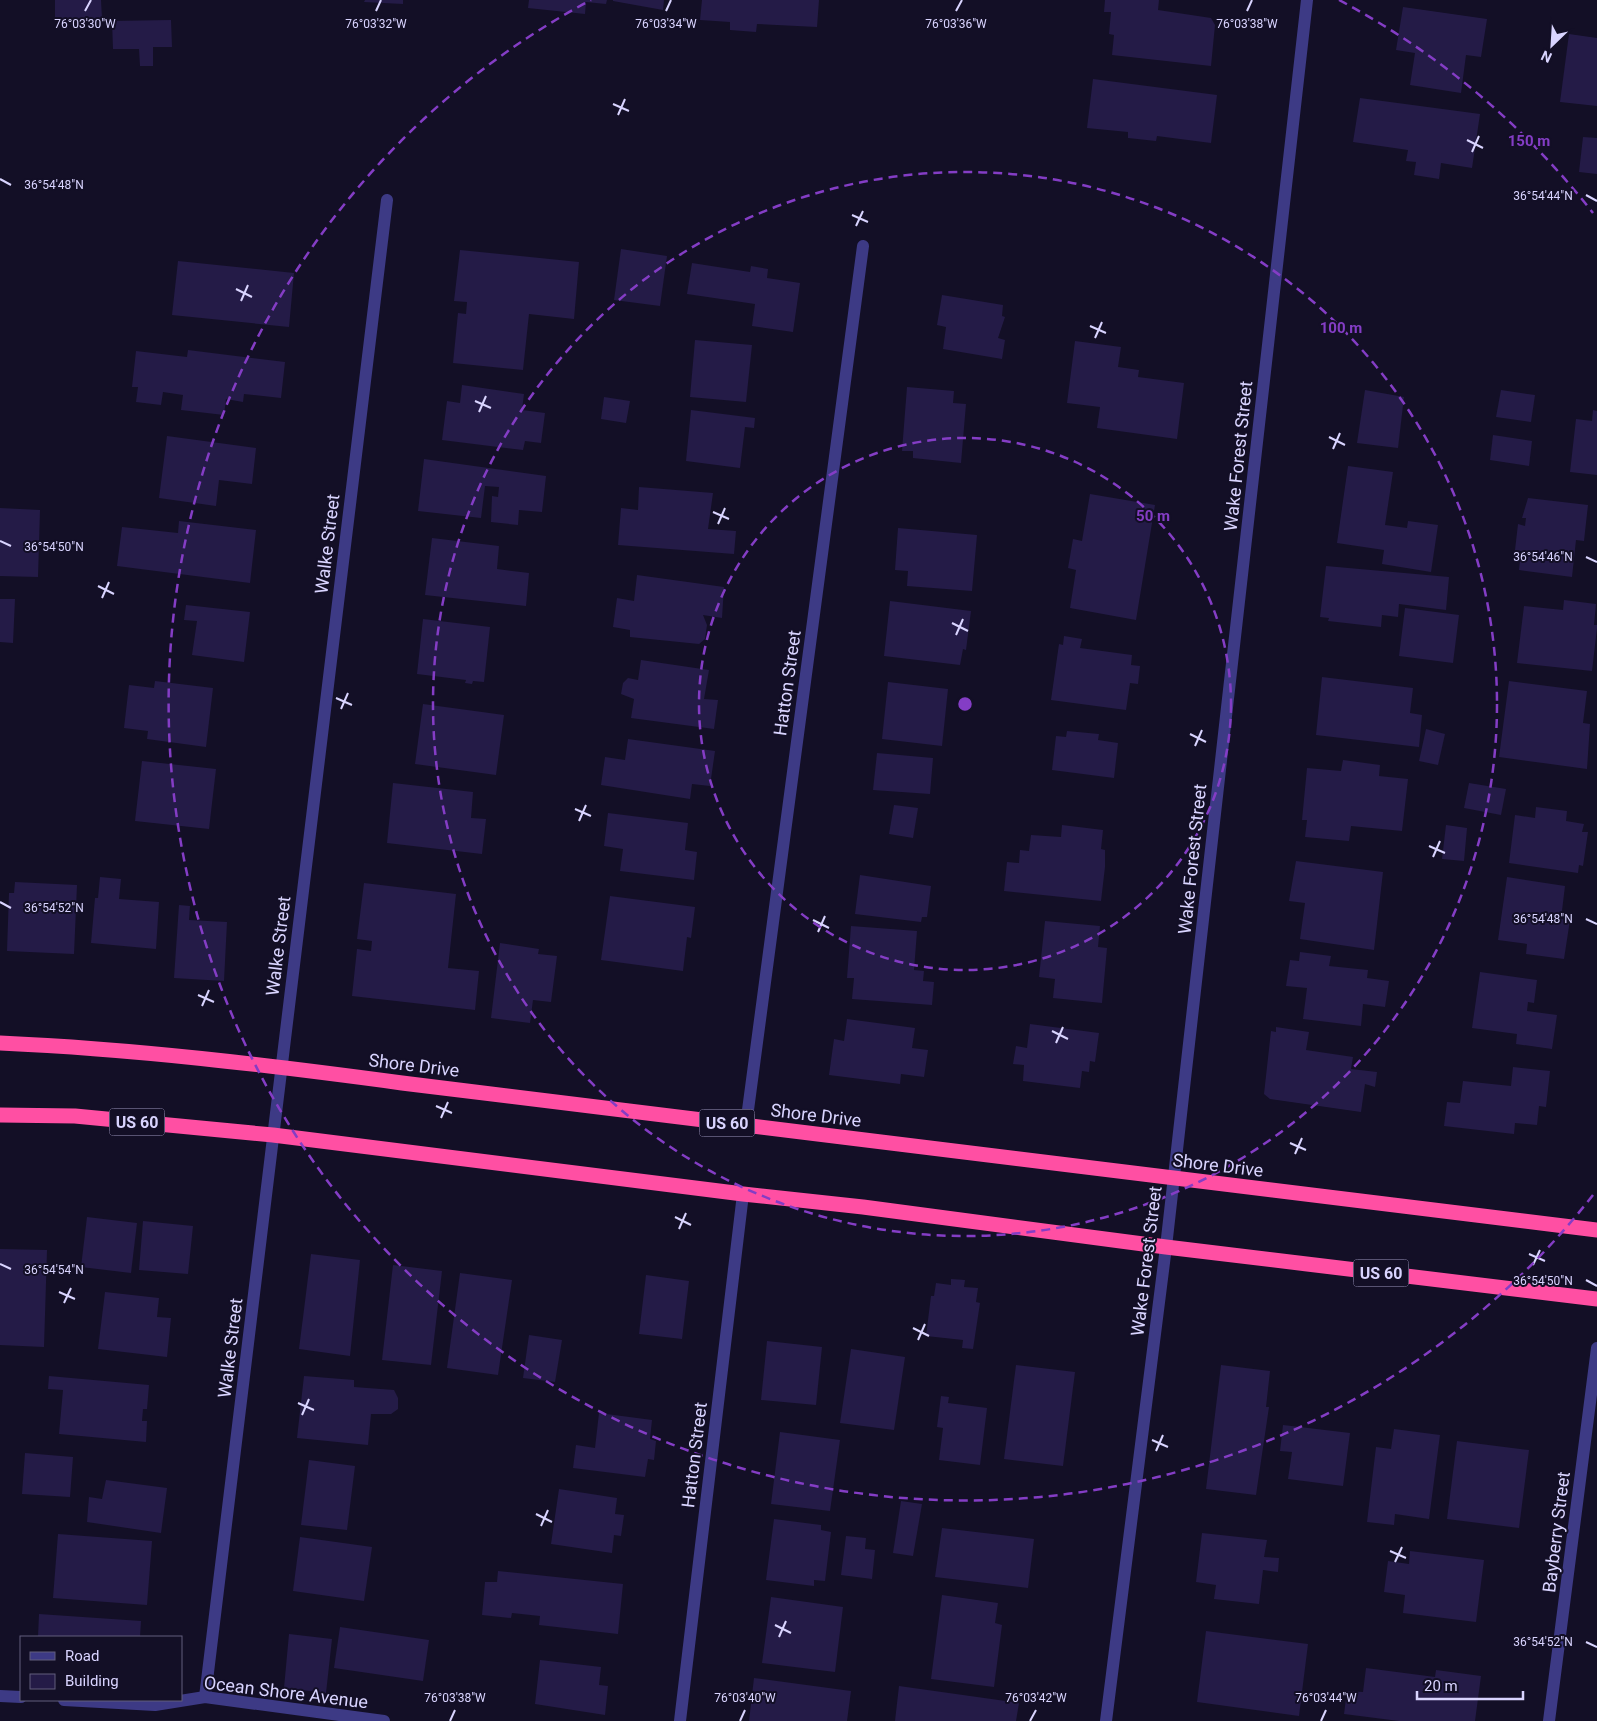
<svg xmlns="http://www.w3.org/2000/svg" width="1597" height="1721" font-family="Roboto,sans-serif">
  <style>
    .building { fill: #241b47 }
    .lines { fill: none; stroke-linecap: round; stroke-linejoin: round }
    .street { stroke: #3d3a85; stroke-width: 12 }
    .highway { stroke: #ff4fa3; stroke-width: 15 }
    .ticks { fill: none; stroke: #d9d4ff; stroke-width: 2 }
    .ring { fill: none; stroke: #843dc5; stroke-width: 2.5; stroke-dasharray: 9 6 }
    .labels { text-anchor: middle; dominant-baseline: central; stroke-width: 4; stroke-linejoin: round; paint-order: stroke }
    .shield { fill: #130f26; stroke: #9e99be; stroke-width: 1 }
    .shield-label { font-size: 16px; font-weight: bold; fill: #d9d4ff }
    .street-label { font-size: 18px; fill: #d9d4ff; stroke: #130f26 }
    .ticks-label { font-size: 12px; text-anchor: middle; fill: #d9d4ff; stroke: #130f26; stroke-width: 4; stroke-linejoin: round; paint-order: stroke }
    .centre { fill: #843dc5; stroke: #130f26; stroke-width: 2.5 }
    .ring-label { font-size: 15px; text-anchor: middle; font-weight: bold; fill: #843dc5; stroke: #130f26; stroke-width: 4; stroke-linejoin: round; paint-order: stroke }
  </style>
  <rect width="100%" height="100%" fill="#130f26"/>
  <!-- building -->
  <g class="building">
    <path d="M55,0H101L102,19H55Z"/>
    <path d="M365,0H403V4L364,2Z"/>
    <path d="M529,0H607L606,4L586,2L585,14L528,8Z"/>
    <path d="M613,0H664L663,10L613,1Z"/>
    <path d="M702,0H819L817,27L757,24L756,32L730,30V22L700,20Z"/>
    <path d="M1105,0H1159L1158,10L1211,18L1215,25L1211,66L1112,55L1114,35L1109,34L1111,12H1104Z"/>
    <path d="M1403,7L1487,19L1481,57L1466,55L1461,93L1410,85L1415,53L1396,50Z"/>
    <path d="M171,20L172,47H153V66H140L139,49H113L112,21Z"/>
    <path d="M1569,34L1597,38V106L1560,102Z"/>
    <path d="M1093,79L1217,95L1211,143L1157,136L1156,141L1128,138V132L1087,128Z"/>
    <path d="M1360,98L1480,114L1472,168L1441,163L1439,179L1414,175L1416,162L1406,161L1408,150L1353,142Z"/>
    <path d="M1583,137L1597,138V174L1579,172Z"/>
    <path d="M621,249L667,256L660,306L614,300Z"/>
    <path d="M460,250L579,262L574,319L529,314L523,370L453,363L458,313L466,314L467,302L454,301Z"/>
    <path d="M178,261L294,273L289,327L172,315Z"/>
    <path d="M692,263L750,272L751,266L768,269L767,278L800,283L793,332L752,326L755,304L687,294Z"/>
    <path d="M942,295L1003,305L1002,316L1005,317L998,338L1005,340L1002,359L943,349L946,327L937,325Z"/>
    <path d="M695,340L752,345L746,402L690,397Z"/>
    <path d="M1075,341L1121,347L1118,367L1139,370L1138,377L1184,383L1177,439L1097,428L1100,407L1067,403Z"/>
    <path d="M188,350L285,362L281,398L244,394L243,402L226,399L224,415L181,410L183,395L163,392L161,405L136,402L138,387H132L136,351L187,357Z"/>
    <path d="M462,385L524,394L522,410L545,413L541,443L525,441L523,450L442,440L447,401L460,403Z"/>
    <path d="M907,387L954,391L953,403L966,404L961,463L913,458V451H902Z"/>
    <path d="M1365,390L1404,397L1398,448L1357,443Z"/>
    <path d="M1501,390L1535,395L1531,422L1496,417Z"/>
    <path d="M604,397L630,401L626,423L601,419Z"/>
    <path d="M691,410L755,418L754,428L745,427L740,468L686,461Z"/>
    <path d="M1593,410L1597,411V475L1570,472L1576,419L1592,421Z"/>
    <path d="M1493,435L1532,441L1529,466L1490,460Z"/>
    <path d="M167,436L256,448L252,484L219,480L216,506L159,498Z"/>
    <path d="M424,459L546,476L542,512L519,510L518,525L491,522L492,496L498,497L499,487L485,486L481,518L418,511Z"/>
    <path d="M1348,466L1393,472L1385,525L1407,528L1408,521L1438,525L1431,572L1382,564L1384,550L1337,543Z"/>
    <path d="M639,487L713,493L708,529L736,531L734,554L618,545L621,508L638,510Z"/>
    <path d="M1090,494L1155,505L1136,620L1070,608L1076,570L1068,568L1073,539L1082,541Z"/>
    <path d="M1528,498L1588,505L1584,541L1576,540L1572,577L1519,570L1521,551L1515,550L1518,524L1525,526L1526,518H1522Z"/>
    <path d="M0,508L40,510L38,577L0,576Z"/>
    <path d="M179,521L256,530L250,583L117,566L122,527L178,533Z"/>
    <path d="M898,528L977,535L972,591L907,586L908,571L895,570Z"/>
    <path d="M432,538L499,546L497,569L529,573L526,606L425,595Z"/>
    <path d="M1326,566L1449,577L1446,610L1399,604L1398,617L1382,615L1381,627L1328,621L1329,618L1320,617Z"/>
    <path d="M637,575L724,587L722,618L703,615L707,625L705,639L699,644L630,637V630L613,627L617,598L634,601Z"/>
    <path d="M0,599H15L13,643L0,642Z"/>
    <path d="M1564,600L1596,604L1594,625H1597V628L1592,671L1517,663L1524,606L1563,610Z"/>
    <path d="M890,601L971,611L966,650L963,649L960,665L884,656Z"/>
    <path d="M186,605L250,612L244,662L192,655L197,621L184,620Z"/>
    <path d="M1405,608L1459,615L1453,663L1399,656Z"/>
    <path d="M423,619L490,627L484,682L473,681L472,684L465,683L466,680L417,674Z"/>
    <path d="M1064,636L1082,639L1080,648L1132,655L1131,665L1140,666L1138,684L1130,683L1126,710L1051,700L1059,644L1063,645Z"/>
    <path d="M641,660L709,670L704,699L718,700L714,729L631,718L634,699L621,694L623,683L628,678L638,680Z"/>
    <path d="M1322,677L1413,688L1410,713L1422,715L1419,747L1316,735Z"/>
    <path d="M155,681L213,688L206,747L147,739L148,731L124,728L129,685L154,688Z"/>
    <path d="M1509,681L1587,691L1583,723L1590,724L1587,769L1499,757Z"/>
    <path d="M888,682L948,689L942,746L882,739Z"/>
    <path d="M423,704L504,715L496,775L415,764Z"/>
    <path d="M1426,729L1445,734L1438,765L1419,761Z"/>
    <path d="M1067,731L1099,734L1098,740L1118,743L1114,778L1052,770L1056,736L1066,737Z"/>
    <path d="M628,739L715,751L710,786L692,784L690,799L601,785L605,757L625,760Z"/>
    <path d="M877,753L933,758L930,794L873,790Z"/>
    <path d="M1343,760L1380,765L1379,776L1408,779L1402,831L1351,826L1349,841L1305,837L1307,820H1302L1307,768L1341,771Z"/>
    <path d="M142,761L216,769L209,829L135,821Z"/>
    <path d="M393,783L473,792L471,818L486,819L482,854L387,843Z"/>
    <path d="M1469,783L1506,789L1501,815L1464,808Z"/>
    <path d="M894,805L918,808L913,838L889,834Z"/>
    <path d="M1536,807L1567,811L1566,821L1584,824L1582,832H1588L1583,866L1579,865L1578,873L1509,863L1515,815L1535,818Z"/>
    <path d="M608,813L688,823L685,850L697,852L694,880L620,871L623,849L604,846Z"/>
    <path d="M1062,825L1103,830L1101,849L1105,850V867L1101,901L1004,891L1007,862L1019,863L1020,850L1029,851L1031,835L1061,837Z"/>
    <path d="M1446,825L1467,828L1464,861L1442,859Z"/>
    <path d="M1296,861L1383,872L1374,950L1300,939L1305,903L1289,901Z"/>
    <path d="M860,875L931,886L927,917H922L921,922L855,914Z"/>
    <path d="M100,877L121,879L119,899L159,902L156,949L91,943L95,898H98Z"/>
    <path d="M1507,877L1565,886L1561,919L1570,920L1564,959L1526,954L1527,944L1498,940Z"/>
    <path d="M15,882L77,885L74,954L7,951L9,893H14Z"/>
    <path d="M364,883L456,894L448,968L479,971L475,1010L352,996L357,949L371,951L372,941L357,939Z"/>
    <path d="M610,896L695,907L691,938L687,937L683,971L601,960Z"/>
    <path d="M179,905L190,906L189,920L227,922L224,981L174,978Z"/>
    <path d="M1045,921L1100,926L1098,947L1107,948L1102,1003L1053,998L1055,979L1039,977Z"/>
    <path d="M851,926L917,931L914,970L924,971L923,981L934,982L932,1005L852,999L854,978H847Z"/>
    <path d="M500,943L539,949L538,954L557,956L551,1002L533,1000L530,1023L491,1018Z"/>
    <path d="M1300,952L1331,956L1329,966L1368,970L1367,978L1389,981L1385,1007L1363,1004L1361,1026L1303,1019L1307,988L1286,986L1290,960L1299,961Z"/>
    <path d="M1480,972L1537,980L1534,1003L1528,1002L1527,1011L1557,1015L1552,1049L1516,1044L1517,1034L1472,1028Z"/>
    <path d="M847,1019L915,1028L912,1048L928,1050L924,1077L901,1074L900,1084L829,1075L834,1039L844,1041Z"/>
    <path d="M1030,1024L1099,1033L1095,1062L1090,1061L1089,1072L1082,1071L1080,1088L1023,1081L1024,1065L1013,1064L1016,1046L1027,1048Z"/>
    <path d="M1276,1027L1309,1032L1306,1050L1353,1057L1351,1069L1377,1072L1375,1087L1365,1084L1361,1112L1270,1099L1264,1094L1271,1031L1276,1032Z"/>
    <path d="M1513,1067L1550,1071L1546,1107L1539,1106L1537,1125L1515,1123L1514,1134L1444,1126L1447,1102L1460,1103L1463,1081L1511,1086Z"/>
    <path d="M87,1217L137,1223L131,1273L81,1267Z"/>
    <path d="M143,1221L193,1226L188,1274L139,1270Z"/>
    <path d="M0,1249L47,1250L44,1347L0,1345Z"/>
    <path d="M311,1254L360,1260L350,1356L299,1349Z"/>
    <path d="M393,1265L442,1271L431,1365L382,1360Z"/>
    <path d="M460,1273L512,1280L498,1375L447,1368Z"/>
    <path d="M646,1275L689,1281L682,1339L639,1334Z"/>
    <path d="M951,1279L965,1280L964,1287L978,1288L976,1302L980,1303L973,1349L962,1348L963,1340L926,1336L931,1296H934L936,1283L951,1285Z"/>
    <path d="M105,1292L159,1298L157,1317L171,1318L167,1357L98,1349Z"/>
    <path d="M529,1335L562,1340L555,1382L523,1378Z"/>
    <path d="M767,1341L822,1347L816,1405L761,1400Z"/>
    <path d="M851,1349L905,1357L894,1430L840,1423Z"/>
    <path d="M1016,1365L1075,1372L1063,1466L1004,1459Z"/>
    <path d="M1221,1365L1270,1371L1266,1407H1269L1256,1495L1206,1489Z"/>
    <path d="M49,1376L149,1385L147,1409H143L142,1421H147L146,1442L59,1434L63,1390L48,1389Z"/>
    <path d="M304,1376L354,1380V1387L394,1390L398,1398V1409L391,1414H371L368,1445L297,1438Z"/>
    <path d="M941,1396L949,1397L948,1403L987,1408L980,1465L939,1460L943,1428L937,1427Z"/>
    <path d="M599,1413L652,1420L650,1439L656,1441L654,1460L648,1459L645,1477L573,1468L576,1445L595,1448Z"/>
    <path d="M1283,1425L1350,1433L1343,1486L1288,1479L1292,1452L1280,1451Z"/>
    <path d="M1394,1429L1440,1435L1429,1519L1395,1514L1394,1525L1367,1522L1376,1447L1391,1449Z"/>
    <path d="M780,1432L840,1440L830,1511L771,1504Z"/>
    <path d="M1457,1441L1529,1450L1519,1528L1447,1519Z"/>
    <path d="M25,1453L73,1457L70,1497L22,1494Z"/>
    <path d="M309,1460L355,1466L347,1530L301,1525Z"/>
    <path d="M106,1480L167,1488L161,1533L87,1522L89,1497L102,1499Z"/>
    <path d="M559,1489L617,1498L615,1514L624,1515L621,1536L614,1535L612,1553L551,1544Z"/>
    <path d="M901,1501L922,1504L913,1556L893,1553Z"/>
    <path d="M774,1519L821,1525V1530L831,1532L825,1581L814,1580V1586L766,1580Z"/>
    <path d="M942,1528L1034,1539L1028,1588L935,1577Z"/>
    <path d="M1202,1533L1267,1540L1264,1557L1279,1558L1278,1572L1263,1570L1259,1604L1214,1599L1216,1585L1196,1582Z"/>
    <path d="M58,1534L152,1541L147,1605L53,1598Z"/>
    <path d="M846,1536L866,1538L865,1549L875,1550L872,1579L841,1575Z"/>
    <path d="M300,1537L372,1547L364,1601L293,1591Z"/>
    <path d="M1410,1551L1484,1560L1476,1622L1403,1613L1405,1595L1384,1592L1388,1561L1409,1564Z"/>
    <path d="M498,1571L623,1584L618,1634L539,1625L540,1616L512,1613L511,1618L482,1615L485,1582H497Z"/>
    <path d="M942,1595L998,1603L995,1623L1002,1625L994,1687L931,1679Z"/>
    <path d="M771,1597L843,1607L835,1672L762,1663Z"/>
    <path d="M39,1614L141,1621L140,1637H38Z"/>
    <path d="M340,1627L429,1640L423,1681L334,1668Z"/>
    <path d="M1206,1631L1308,1644L1299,1716L1197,1702Z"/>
    <path d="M289,1634L332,1639L326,1693L284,1688Z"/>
    <path d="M540,1660L601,1667L599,1685L608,1686L605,1715L535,1704Z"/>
    <path d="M1366,1668L1435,1677L1436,1670L1481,1676L1475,1721H1399L1344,1714L1347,1691L1363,1692Z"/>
    <path d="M754,1678L851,1691L847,1721H749Z"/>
    <path d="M899,1686L1019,1703L1016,1721H895Z"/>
  </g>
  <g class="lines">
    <!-- street -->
    <g class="street">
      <path d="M746,1125L863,246"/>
      <path d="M0,1696L21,1697"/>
      <path d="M205,1697L387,200"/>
      <path d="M64,1700L155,1705L205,1697L384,1721"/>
      <path d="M680,1721L743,1194"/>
      <path d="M1106,1721L1166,1247L1307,0"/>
      <path d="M1549,1721L1597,1348"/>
    </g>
    <!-- highway -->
    <g class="highway">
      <path d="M0,1043C135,1049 268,1065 402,1083L1597,1230"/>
      <path d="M0,1115L75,1116L273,1135L743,1194L863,1207L1166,1247L1597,1299"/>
    </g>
  </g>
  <!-- ticks -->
  <path class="ticks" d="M85,11L91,0M376,11L381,0M666,11L671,0M956,11L962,0M1247,11L1252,0M613,104L629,111M618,115L625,99M1467,140L1483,148M1472,152L1479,136M0,179L11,185M1586,195L1597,201M852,215L868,222M856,226L863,211M236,289L252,297M241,301L248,285M1090,326L1106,333M1095,338L1102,322M475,401L491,408M479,412L486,396M1329,437L1345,445M1333,449L1340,433M713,512L729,519M718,524L725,508M0,541L11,546M1586,557L1597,562M98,586L114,594M102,598L109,582M952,623L968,631M956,635L963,619M336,698L352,705M341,709L348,693M1190,734L1206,742M1195,746L1202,730M575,809L591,816M579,821L586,805M1429,846L1445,853M1433,857L1440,841M0,902L11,908M1586,919L1597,924M813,920L829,928M818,932L825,916M198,995L214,1002M202,1006L209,990M1052,1031L1068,1039M1056,1043L1063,1027M436,1106L452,1113M441,1118L448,1102M1290,1143L1306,1150M1295,1154L1302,1138M675,1217L691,1225M679,1229L686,1213M1529,1254L1545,1261M0,1264L11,1269M1533,1265L1540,1250M1586,1280L1597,1286M59,1292L75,1299M64,1303L71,1288M913,1328L929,1336M918,1340L925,1324M298,1403L314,1410M302,1415L309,1399M1152,1440L1168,1447M1156,1451L1163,1435M536,1514L552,1522M541,1526L548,1510M1390,1551L1406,1558M1395,1562L1402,1547M775,1625L791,1633M779,1637L786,1621M1586,1642L1597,1647M450,1721L455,1710M740,1721L745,1710M1030,1721L1036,1710M1321,1721L1326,1710"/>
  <!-- distance rings -->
  <g class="ring">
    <circle cx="965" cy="704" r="266"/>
    <circle cx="965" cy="704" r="532"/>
    <path d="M1593 1195A797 797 0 1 1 591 0M1339 0A797 797 0 0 1 1593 213"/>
  </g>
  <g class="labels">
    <!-- shield labels -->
    <g class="shield">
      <rect x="109.5" y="1108.5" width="55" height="27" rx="4"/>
      <rect x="699.5" y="1109.5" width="55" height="27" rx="4"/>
      <rect x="1353.5" y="1259.5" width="55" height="27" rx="4"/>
    </g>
    <g class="shield-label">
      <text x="137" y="1122">US 60</text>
      <text x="727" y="1123">US 60</text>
      <text x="1381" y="1273">US 60</text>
    </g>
    <!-- street labels -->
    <g class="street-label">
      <text transform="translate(1238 456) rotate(-84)">Wake Forest Street</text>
      <text transform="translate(327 544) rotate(-83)">Walke Street</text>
      <text transform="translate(787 683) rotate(-82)">Hatton Street</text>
      <text transform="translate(1192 859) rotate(-84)">Wake Forest Street</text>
      <text transform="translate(278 946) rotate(-83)">Walke Street</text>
      <text transform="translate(414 1065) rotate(7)">Shore Drive</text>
      <text transform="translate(816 1115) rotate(7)">Shore Drive</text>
      <text transform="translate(1218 1165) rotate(7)">Shore Drive</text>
      <text transform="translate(1146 1261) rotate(-83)">Wake Forest Street</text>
      <text transform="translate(230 1348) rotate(-83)">Walke Street</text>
      <text transform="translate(694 1455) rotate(-83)">Hatton Street</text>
      <text transform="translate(1556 1532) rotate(-83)">Bayberry Street</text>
      <text transform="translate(286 1692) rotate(7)">Ocean Shore Avenue</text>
    </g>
  </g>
  <g class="ticks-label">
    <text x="85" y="28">76°03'30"W</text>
    <text x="376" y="28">76°03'32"W</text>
    <text x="666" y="28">76°03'34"W</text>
    <text x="956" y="28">76°03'36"W</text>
    <text x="1247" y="28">76°03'38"W</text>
    <text x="54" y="189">36°54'48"N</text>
    <text x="1543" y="200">36°54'44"N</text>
    <text x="54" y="551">36°54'50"N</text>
    <text x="1543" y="561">36°54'46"N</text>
    <text x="54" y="912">36°54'52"N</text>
    <text x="1543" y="923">36°54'48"N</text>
    <text x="54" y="1274">36°54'54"N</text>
    <text x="1543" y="1285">36°54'50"N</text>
    <text x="1543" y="1646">36°54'52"N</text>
    <text x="455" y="1702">76°03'38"W</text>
    <text x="745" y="1702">76°03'40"W</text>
    <text x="1036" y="1702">76°03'42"W</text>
    <text x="1326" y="1702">76°03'44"W</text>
  </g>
  <circle cx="965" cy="704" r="8" class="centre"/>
  <g class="ring-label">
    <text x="1529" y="146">150 m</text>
    <text x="1341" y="333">100 m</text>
    <text x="1153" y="521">50 m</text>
  </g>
  <!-- legend -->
  <rect x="20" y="1636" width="162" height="65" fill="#130f26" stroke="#625e7d"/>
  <rect x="30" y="1652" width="25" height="8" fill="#3d3a85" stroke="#625e7d"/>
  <text x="65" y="1661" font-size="15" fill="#d9d4ff">Road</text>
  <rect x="30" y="1674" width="25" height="15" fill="#241b47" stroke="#625e7d"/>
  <text x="65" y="1686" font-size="15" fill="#d9d4ff">Building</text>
  <!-- north arrow -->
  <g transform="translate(1552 45) rotate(205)" stroke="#130f26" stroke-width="4" paint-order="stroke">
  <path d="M0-4L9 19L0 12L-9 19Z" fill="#d9d4ff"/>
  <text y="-8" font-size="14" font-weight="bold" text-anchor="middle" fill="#d9d4ff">N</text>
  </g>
  <!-- scale -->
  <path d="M1417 1691v8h106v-8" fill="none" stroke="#d9d4ff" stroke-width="2.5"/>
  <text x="1424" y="1691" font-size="15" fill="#d9d4ff" stroke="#130f26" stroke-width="4" paint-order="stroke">20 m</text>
</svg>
